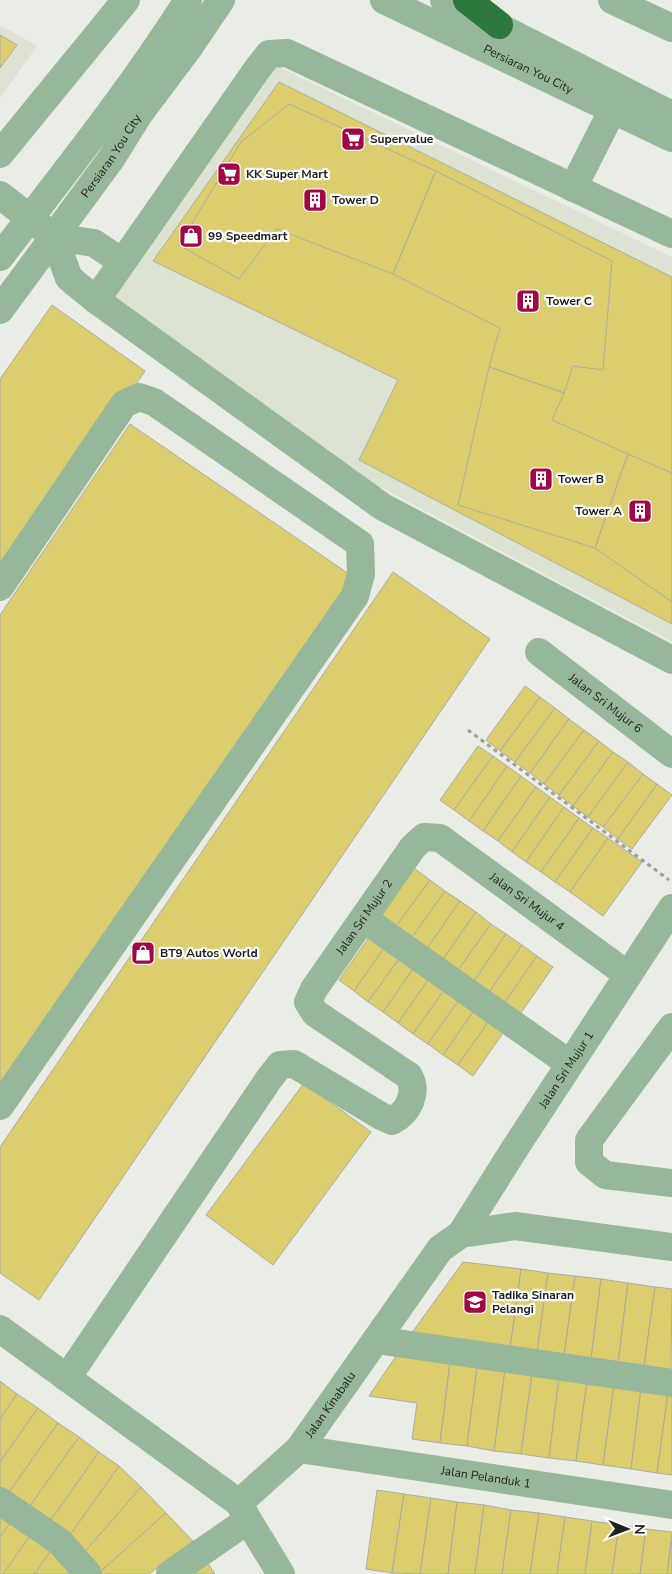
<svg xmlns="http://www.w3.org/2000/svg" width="672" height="1574" font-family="'Nunito Sans',sans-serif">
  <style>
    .built { fill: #dde3d3 }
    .building { fill: #dcce6e; stroke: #acaba3 }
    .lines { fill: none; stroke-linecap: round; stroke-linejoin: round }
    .path { stroke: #9d9f99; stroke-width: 3; stroke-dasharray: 4 4; stroke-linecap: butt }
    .minor { stroke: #97b79a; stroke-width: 28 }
    .highway { stroke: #2c773c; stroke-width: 28 }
    .labels { text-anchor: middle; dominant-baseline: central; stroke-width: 4.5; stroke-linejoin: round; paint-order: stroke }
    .street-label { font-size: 12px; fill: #20211e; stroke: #fff }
    .poi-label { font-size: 12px; font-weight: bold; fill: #20211e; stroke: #fff; text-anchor: start }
  </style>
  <rect width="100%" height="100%" fill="#eaede5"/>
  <!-- built -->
  <g class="built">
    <path d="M0,25L37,46L0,98Z"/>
    <path d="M273,64L672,257V642L350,471L111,299Z"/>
  </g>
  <!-- building -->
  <g class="building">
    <path d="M0,35L17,45L0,68Z"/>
    <path d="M279,82L672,277V624L359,460L398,380L153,261Z"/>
    <path d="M289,104L436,171L393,274L277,229L239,279L179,245L241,142Z"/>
    <path d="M436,171L612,261L603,370L573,366L564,393L489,367L500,328L393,274Z"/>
    <path d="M52,305L145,371L0,584V379Z"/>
    <path d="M489,367L564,393L552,420L628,454L595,548L458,505Z"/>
    <path d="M130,424L352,576L0,1095V615Z"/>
    <path d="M628,454L672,473V602L595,548Z"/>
    <path d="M393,572L490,639L39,1300L0,1273V1147Z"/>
    <path d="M525,686L540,697L500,751L486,740Z"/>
    <path d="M540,697L555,708L515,762L500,751Z"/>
    <path d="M555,708L569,719L530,773L515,762Z"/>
    <path d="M569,719L584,730L544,784L530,773Z"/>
    <path d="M584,730L599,741L559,795L544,784Z"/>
    <path d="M599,741L613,752L573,806L559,795Z"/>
    <path d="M478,746L493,756L454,810L440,800Z"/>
    <path d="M613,752L628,762L588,817L573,806Z"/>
    <path d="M493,756L507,766L469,821L454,810Z"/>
    <path d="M628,762L643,774L603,827L588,817Z"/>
    <path d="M507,766L521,776L483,831L469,821Z"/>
    <path d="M643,774L657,784L618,839L603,827Z"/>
    <path d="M521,776L536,787L498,841L483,831Z"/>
    <path d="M657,784L672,795L632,849L618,839Z"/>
    <path d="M536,787L550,797L512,852L498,841Z"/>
    <path d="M550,797L564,807L526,862L512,852Z"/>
    <path d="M564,807L579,818L541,872L526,862Z"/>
    <path d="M579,818L593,828L555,882L541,872Z"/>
    <path d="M593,828L608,838L570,892L555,882Z"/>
    <path d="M608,838L642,862L603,916L570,892Z"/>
    <path d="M414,868L430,880L392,932L377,921Z"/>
    <path d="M430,880L445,891L408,943L392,932Z"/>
    <path d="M445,891L460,901L423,954L408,943Z"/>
    <path d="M460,901L476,912L439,965L423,954Z"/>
    <path d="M476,912L491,924L454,976L439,965Z"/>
    <path d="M491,924L506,934L470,987L454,976Z"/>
    <path d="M374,930L389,941L354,991L339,980Z"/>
    <path d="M506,934L522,945L485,998L470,987Z"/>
    <path d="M389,941L404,952L368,1002L354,991Z"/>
    <path d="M522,945L537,956L500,1009L485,998Z"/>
    <path d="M404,952L418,962L383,1012L368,1002Z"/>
    <path d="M537,956L553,967L516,1020L500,1009Z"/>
    <path d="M418,962L433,973L398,1023L383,1012Z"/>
    <path d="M433,973L449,983L413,1034L398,1023Z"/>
    <path d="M449,983L463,994L428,1044L413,1034Z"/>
    <path d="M463,994L478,1005L443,1055L428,1044Z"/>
    <path d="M478,1005L493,1015L458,1065L443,1055Z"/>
    <path d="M493,1015L508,1026L473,1076L458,1065Z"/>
    <path d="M304,1083L371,1132L273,1265L206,1215Z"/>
    <path d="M463,1262L521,1269L510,1349L411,1334Z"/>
    <path d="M521,1269L548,1273L537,1352L510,1349Z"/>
    <path d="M548,1273L575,1276L564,1356L537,1352Z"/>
    <path d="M575,1276L601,1279L591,1359L564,1356Z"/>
    <path d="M601,1279L628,1283L618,1363L591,1359Z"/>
    <path d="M628,1283L655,1287L644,1366L618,1363Z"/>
    <path d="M655,1287L672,1289L671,1370L644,1366Z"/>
    <path d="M396,1356L450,1363L440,1443L412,1439L417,1403L369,1396Z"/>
    <path d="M450,1363L477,1367L467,1446L440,1443Z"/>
    <path d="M477,1367L505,1370L494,1451L467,1446Z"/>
    <path d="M505,1370L532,1374L521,1454L494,1451Z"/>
    <path d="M532,1374L559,1378L549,1458L521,1454Z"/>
    <path d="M559,1378L587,1382L576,1461L549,1458Z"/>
    <path d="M0,1381L17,1394L0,1419Z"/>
    <path d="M587,1382L614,1385L603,1465L576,1461Z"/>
    <path d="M614,1385L641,1389L631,1469L603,1465Z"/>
    <path d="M641,1389L668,1393L657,1473L631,1469Z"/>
    <path d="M668,1393H672V1475L657,1473Z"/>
    <path d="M17,1394L38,1408L0,1462V1419Z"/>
    <path d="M38,1408L58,1423L7,1495L0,1490V1462Z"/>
    <path d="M58,1423L79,1437L27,1510L7,1495Z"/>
    <path d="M79,1437L99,1452L48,1524L27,1510Z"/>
    <path d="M99,1452L119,1466L68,1538L48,1524Z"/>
    <path d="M119,1466L141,1487L83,1554L68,1538Z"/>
    <path d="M141,1487L166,1513L100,1572L83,1554Z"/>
    <path d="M377,1490L404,1494L392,1573L366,1569Z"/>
    <path d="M404,1494L431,1498L420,1574L392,1573Z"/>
    <path d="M431,1498L457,1502L448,1574H420Z"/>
    <path d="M457,1502L484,1505L475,1574H448Z"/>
    <path d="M484,1505L511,1510L502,1574H475Z"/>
    <path d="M511,1510L539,1513L530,1574H502Z"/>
    <path d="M166,1513L193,1541L149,1574H102L100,1572Z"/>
    <path d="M539,1513L565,1517L557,1574H530Z"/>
    <path d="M0,1514L11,1522L0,1537Z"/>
    <path d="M565,1517L592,1521L585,1574H557Z"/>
    <path d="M592,1521L619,1525L612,1574H585Z"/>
    <path d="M11,1522L30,1536L3,1574H0V1537Z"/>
    <path d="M619,1525L646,1529L640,1574H612Z"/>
    <path d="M646,1529L672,1532L667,1574H640Z"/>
    <path d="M30,1536L51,1551L34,1574H3Z"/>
    <path d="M672,1540V1574H667Z"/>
    <path d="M51,1551L74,1574H34Z"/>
    <path d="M205,1559L215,1574H183Z"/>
  </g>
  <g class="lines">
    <!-- path -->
    <path class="path" d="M468,730L669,880"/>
    <!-- minor -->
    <g class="minor">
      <path id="s1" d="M384,0L672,138"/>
      <path d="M444,0C521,36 595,77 672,115"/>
      <path d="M612,0L672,28"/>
      <path d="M0,154L126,0"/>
      <path d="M573,188L613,109"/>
      <path d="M0,195L54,237L94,243L122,262"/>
      <path d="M54,237L69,278L96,300L383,507L672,660"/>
      <path d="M0,257C64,173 131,90 188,0"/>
      <path d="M96,300L258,68L269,54L287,53L672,234"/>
      <path id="s2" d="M0,310L111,159L139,114L190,46L221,0"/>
      <path d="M0,587L124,404L139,397L154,402L360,544L361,574L355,596L0,1106"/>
      <path id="s3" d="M539,652L672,754"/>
      <path d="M364,919L570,1064"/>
      <path d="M672,1027L589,1140V1162L605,1175L672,1183"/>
      <path id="s4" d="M461,1234L517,1145L672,908"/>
      <path d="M0,1329L239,1503L248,1520L281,1574"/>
      <path d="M376,1340L672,1383"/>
      <path id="s5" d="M67,1378L269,1079L280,1065L294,1064L381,1116L392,1121C409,1112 418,1093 409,1076L315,1013L308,1002L314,989L413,847L424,837L440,838L628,975"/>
      <path id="s6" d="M299,1449L672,1505"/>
      <path d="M0,1501L60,1542L88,1574"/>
      <path id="s7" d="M239,1503L299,1449L440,1249L461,1234L515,1226L672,1247"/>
      <path d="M170,1574L248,1520"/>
    </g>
    <!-- highway -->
    <path class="highway" d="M467,0L499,25"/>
  </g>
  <!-- icons -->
  <defs>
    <g id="supermarket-square" transform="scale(1.25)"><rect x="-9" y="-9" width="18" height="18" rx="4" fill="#a10645" stroke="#fff"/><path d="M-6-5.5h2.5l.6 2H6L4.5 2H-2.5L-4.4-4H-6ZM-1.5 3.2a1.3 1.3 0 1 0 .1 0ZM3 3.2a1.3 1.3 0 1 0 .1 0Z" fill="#fff"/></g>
    <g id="building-square" transform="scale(1.25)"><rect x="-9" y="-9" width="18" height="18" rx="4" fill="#a10645" stroke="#fff"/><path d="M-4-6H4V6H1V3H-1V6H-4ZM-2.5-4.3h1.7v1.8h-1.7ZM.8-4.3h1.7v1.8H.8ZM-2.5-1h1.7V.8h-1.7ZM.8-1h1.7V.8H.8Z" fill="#fff"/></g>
    <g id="shop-square" transform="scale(1.25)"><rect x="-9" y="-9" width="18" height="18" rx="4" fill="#a10645" stroke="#fff"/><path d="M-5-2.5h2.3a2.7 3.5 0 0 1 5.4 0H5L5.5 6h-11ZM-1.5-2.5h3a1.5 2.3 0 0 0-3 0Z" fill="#fff"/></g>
    <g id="school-square" transform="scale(1.25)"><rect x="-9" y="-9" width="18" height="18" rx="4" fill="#a10645" stroke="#fff"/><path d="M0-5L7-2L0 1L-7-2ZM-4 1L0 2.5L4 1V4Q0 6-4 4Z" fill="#fff"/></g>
  </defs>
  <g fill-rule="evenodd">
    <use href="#supermarket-square" x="353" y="139"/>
    <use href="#supermarket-square" x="229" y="174"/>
    <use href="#building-square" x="315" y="200"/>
    <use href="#shop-square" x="191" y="236"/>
    <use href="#building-square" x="528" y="301"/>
    <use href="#building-square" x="541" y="479"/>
    <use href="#building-square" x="640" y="511"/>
    <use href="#shop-square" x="143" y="953"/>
    <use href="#school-square" x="475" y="1302"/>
  </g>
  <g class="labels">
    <!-- street labels -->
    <g class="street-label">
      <text stroke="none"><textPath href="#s1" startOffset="160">Persiaran You City</textPath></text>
      <text stroke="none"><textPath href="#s2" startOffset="190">Persiaran You City</textPath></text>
      <text stroke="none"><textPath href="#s3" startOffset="84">Jalan Sri Mujur 6</textPath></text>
      <text stroke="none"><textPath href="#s5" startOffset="1012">Jalan Sri Mujur 4</textPath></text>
      <text stroke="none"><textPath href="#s5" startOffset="788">Jalan Sri Mujur 2</textPath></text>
      <text stroke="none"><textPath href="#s4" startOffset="195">Jalan Sri Mujur 1</textPath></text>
      <text stroke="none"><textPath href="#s7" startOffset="135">Jalan Kinabalu</textPath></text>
      <text stroke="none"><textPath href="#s6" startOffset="189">Jalan Pelanduk 1</textPath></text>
    </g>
    <!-- poi labels -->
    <g class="poi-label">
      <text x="370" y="139">Supervalue</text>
      <text x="246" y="174">KK Super Mart</text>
      <text x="332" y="200">Tower D</text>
      <text x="208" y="236">99 Speedmart</text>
      <text x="546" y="301">Tower C</text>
      <text x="558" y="479">Tower B</text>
      <text x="622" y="511" text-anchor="end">Tower A</text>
      <text x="160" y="953">BT9 Autos World</text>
      <text x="492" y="1295">Tadika Sinaran<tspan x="492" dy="14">Pelangi</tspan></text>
    </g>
  </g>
  <!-- north arrow -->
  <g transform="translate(627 1529) rotate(91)" stroke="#ffffff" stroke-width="4" paint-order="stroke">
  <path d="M0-4L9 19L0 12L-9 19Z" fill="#20211e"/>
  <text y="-8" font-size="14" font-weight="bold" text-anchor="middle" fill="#20211e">N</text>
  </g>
</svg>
